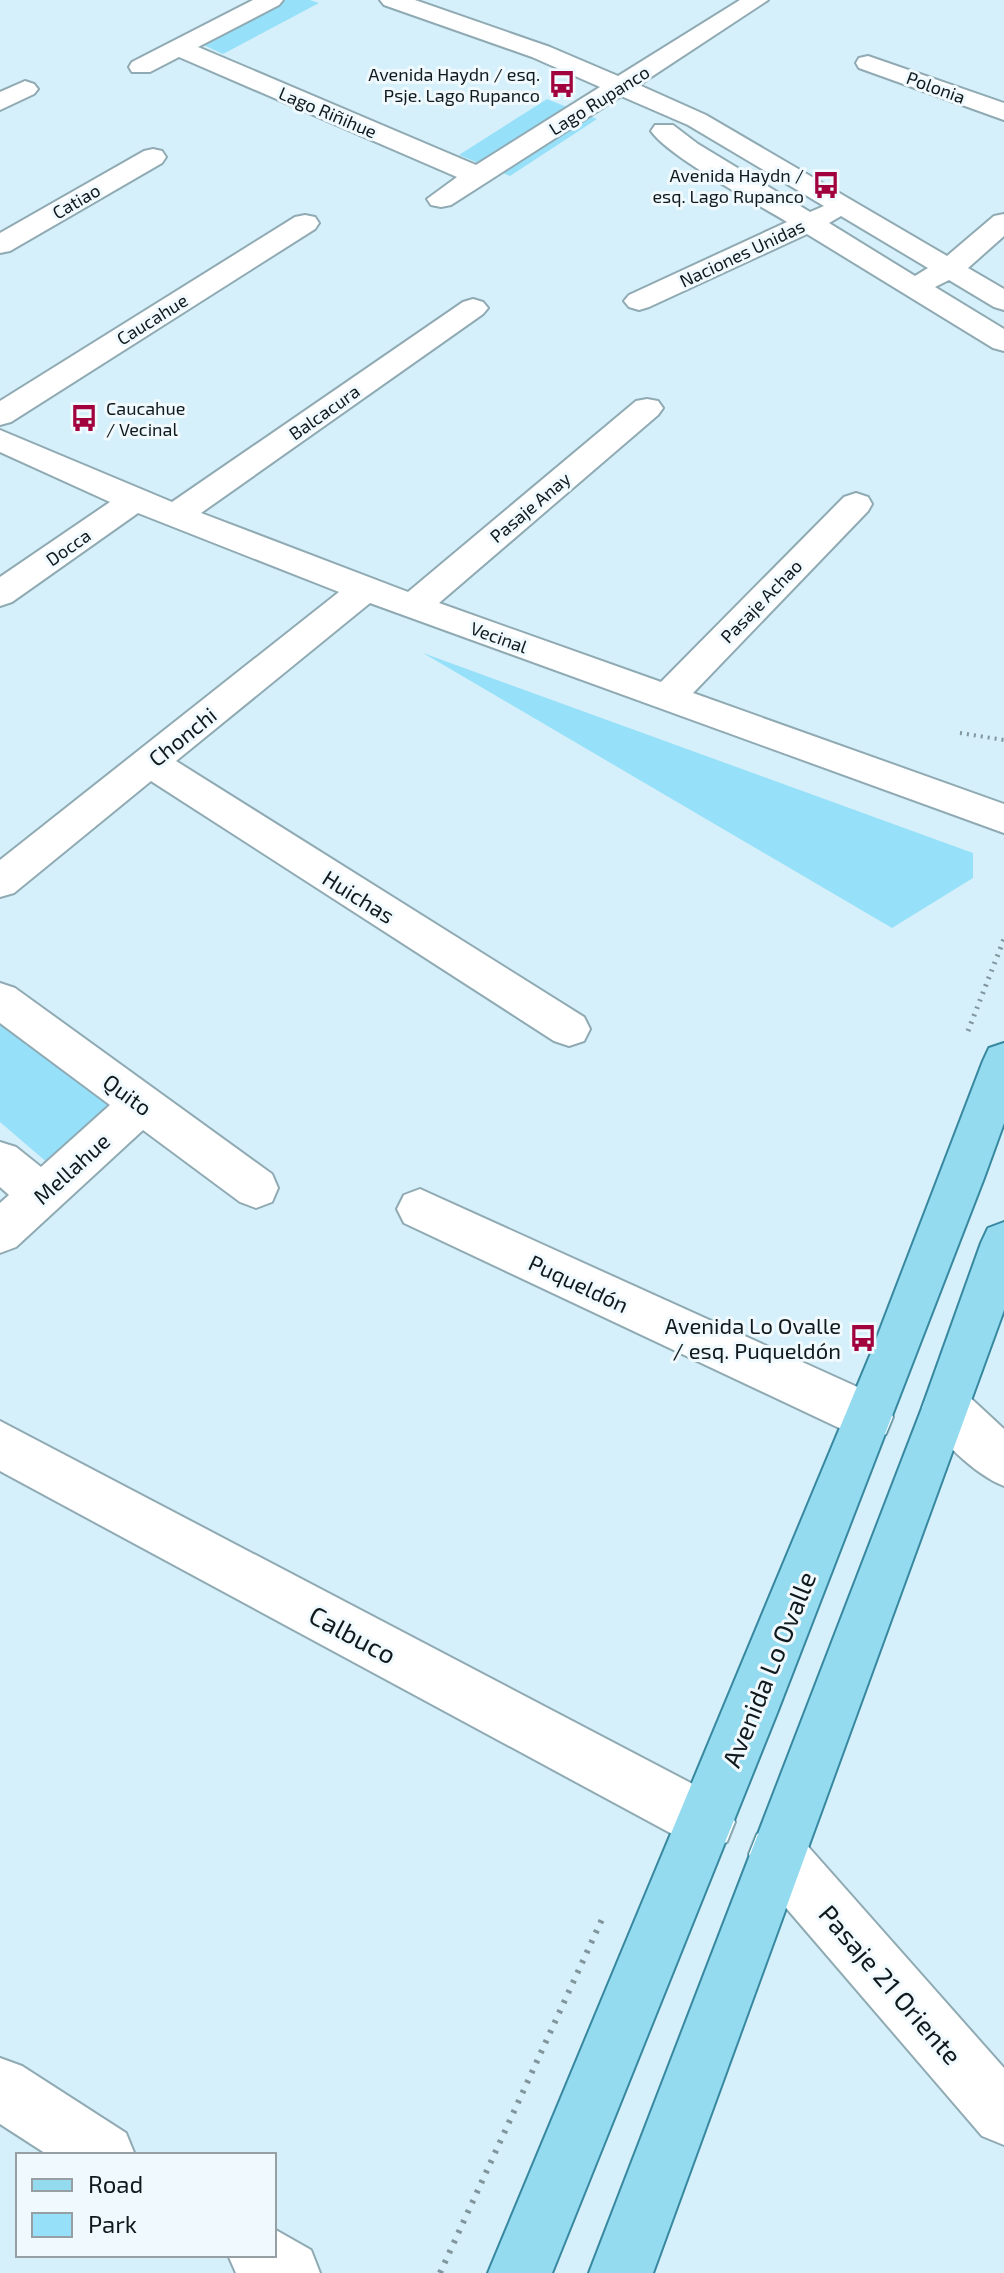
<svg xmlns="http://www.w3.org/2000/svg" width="1004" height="2273" font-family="'Exo 2',sans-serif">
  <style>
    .green { fill: #96e0f9 }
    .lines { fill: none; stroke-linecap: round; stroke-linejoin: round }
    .minor-casing { stroke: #90aab3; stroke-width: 4 }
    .major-casing { stroke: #3888a0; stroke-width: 4 }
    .path-far2 { stroke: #81959c; stroke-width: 4; stroke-dasharray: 2 5; stroke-linecap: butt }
    .path-far1 { stroke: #81959c; stroke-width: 5; stroke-dasharray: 2 6; stroke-linecap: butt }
    .path { stroke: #81959c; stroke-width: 6; stroke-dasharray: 3 8; stroke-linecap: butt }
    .minor { fill: #fff; fill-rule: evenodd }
    .major { fill: #95dbf0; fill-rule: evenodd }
    .labels { text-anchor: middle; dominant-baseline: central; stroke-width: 6; stroke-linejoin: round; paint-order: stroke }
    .far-poi-label { font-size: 18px; fill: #101a1d; stroke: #f0fafe; text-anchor: end }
    .far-street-label { font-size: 18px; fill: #101a1d; stroke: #f0fafe }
    .street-label { font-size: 22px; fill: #101a1d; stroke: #f0fafe }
    .poi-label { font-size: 22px; fill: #101a1d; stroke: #f0fafe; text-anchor: end }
    .near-street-label { font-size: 26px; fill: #101a1d; stroke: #f0fafe }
  </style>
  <rect width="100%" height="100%" fill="#d5f0fa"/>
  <!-- green -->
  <g class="green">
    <path d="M281,0H310L319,3L223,54L199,43Z"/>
    <path d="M547,99L597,119L510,176L459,155Z"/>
    <path d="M423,653L973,853V878L892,928Z"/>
    <path d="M0,1008L124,1110L56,1170L0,1122Z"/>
  </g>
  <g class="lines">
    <!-- minor casing -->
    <g class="minor-casing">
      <g id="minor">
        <path d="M253,0H283L279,5L198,47L476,165L600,87L532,57L384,5L380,0H415L550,47L618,76L740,0H768L639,85L706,115L947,256L994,216L1004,214V236L968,268L1004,289V310L994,307L949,280L935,287L1004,329V351L993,348L807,234L649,307L639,310L629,307L624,301L629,295L787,222C756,203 669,157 651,131L655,125H673L698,144L810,212L824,206L688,125L621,96L451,205L441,207L431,205L427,199L457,177L179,57L150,72H132L129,67L132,62ZM841,216L928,268L915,276L829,223Z"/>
        <path d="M868,56L1004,103V120L859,68L856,63L859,58Z"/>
        <path d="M25,81L34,84L38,89L34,94L0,110V92Z"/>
        <path d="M153,149L162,151L166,157L162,163L10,251L0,253V233L144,151Z"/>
        <path d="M305,215L315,217L319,223L315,229L11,422L0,425V401L295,217Z"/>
        <path d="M473,299L483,302L488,308L483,314L201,513L408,592L636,401L647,399L658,401L663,408L658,415L439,603L661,682L844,497L856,493L868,497L872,504L868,511L693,693L1004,804V833L370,603L176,761L584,1017L590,1029L584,1041L569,1046L554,1041L151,781L14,893L0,897V860L339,592L138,513L12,602L0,606V577L110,502L0,452V430L172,502L463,302Z"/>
        <path d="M0,983L15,988L272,1174L278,1188L272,1202L256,1208L240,1202L143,1130L16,1247L0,1253V1203L9,1195L0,1187V1142L16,1147L41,1167L110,1105L0,1023Z"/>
        <path d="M420,1189L886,1400L893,1417L886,1434L869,1441L852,1434L404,1223L397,1209L404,1195Z"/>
        <path d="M946,1385L963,1391L1004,1429V1486C975,1475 934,1436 922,1408L929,1391Z"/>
        <path d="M0,1421L727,1802L735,1822L727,1842L707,1850L687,1842L0,1471Z"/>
        <path d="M777,1826L797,1834L1004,2068V2145L982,2136L757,1874L749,1854L757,1834Z"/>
        <path d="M0,2058L22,2066L126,2133L135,2155H48L0,2124Z"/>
        <path d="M274,2229L311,2250L320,2273H236L228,2255H274Z"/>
      </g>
    </g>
    <!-- major casing -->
    <g class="major-casing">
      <g id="major">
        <path d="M1004,1043V1123L984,1178L777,1713L552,2273H488L871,1353L983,1061L989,1048Z"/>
        <path d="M1004,1222V1310L653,2273H589L922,1408L981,1243L988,1228Z"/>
      </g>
    </g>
    <!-- path-far2 -->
    <path class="path-far2" d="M960,733L1004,740"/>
    <!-- path-far1 -->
    <path class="path-far1" d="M968,1031L1004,939"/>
    <!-- path -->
    <path class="path" d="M440,2273L603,1917"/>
    <!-- minor -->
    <use href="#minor" class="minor"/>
    <!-- major -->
    <use href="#major" class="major"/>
  </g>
  <!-- icons -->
  <defs>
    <g id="bus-bare" transform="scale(2.16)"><path d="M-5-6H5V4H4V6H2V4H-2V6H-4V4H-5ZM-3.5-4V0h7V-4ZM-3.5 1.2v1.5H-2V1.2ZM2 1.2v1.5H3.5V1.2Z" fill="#a1023d" stroke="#f0fafe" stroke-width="2.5" paint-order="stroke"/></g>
  </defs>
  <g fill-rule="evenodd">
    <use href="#bus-bare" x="562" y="84"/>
    <use href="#bus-bare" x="826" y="185"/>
    <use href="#bus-bare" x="84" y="418"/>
    <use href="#bus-bare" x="863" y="1338"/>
  </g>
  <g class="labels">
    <!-- far-poi labels -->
    <g class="far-poi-label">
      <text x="540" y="74">Avenida Haydn / esq.<tspan x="540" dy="21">Psje. Lago Rupanco</tspan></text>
      <text x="804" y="175">Avenida Haydn /<tspan x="804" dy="21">esq. Lago Rupanco</tspan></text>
      <text x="106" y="408" text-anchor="start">Caucahue<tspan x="106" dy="21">/ Vecinal</tspan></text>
    </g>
    <!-- far-street labels -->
    <g class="far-street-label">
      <text transform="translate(936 87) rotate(20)">Polonia</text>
      <text transform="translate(599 100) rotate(-32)">Lago Rupanco</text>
      <text transform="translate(328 112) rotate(23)">Lago Riñihue</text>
      <text transform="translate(76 201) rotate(-30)">Catiao</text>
      <text transform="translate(742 253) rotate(-25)">Naciones Unidas</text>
      <text transform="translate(152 319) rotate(-32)">Caucahue</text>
      <text transform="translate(324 412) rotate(-35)">Balcacura</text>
      <text transform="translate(530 507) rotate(-40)">Pasaje Anay</text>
      <text transform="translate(68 547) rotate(-35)">Docca</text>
      <text transform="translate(761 601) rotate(-46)">Pasaje Achao</text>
      <text transform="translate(499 637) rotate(20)">Vecinal</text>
    </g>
    <!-- street labels -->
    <g class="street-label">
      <text transform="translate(182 736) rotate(-39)">Chonchi</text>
      <text transform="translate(359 896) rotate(32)">Huichas</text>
      <text transform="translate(128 1094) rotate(36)">Quito</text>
      <text transform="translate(71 1168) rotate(-42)">Mellahue</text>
      <text transform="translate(579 1283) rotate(25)">Puqueldón</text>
    </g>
    <!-- poi labels -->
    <g class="poi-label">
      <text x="841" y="1325">Avenida Lo Ovalle<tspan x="841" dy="25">/ esq. Puqueldón</tspan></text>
    </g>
    <!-- near-street labels -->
    <g class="near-street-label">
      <text transform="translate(353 1634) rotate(28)">Calbuco</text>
      <text transform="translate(768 1669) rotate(-68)">Avenida Lo Ovalle</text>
      <text transform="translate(891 1984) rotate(49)">Pasaje 21 Oriente</text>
    </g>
  </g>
  <!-- legend -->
  <rect x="16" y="2153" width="260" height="104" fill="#f0fafe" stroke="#96a0a4" stroke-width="2"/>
  <rect x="32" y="2179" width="40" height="12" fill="#95dbf0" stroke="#96a0a4" stroke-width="2"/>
  <text x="88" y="2193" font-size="24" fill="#101a1d">Road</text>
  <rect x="32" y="2213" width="40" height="24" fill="#96e0f9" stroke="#96a0a4" stroke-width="2"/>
  <text x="88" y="2233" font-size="24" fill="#101a1d">Park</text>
</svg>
